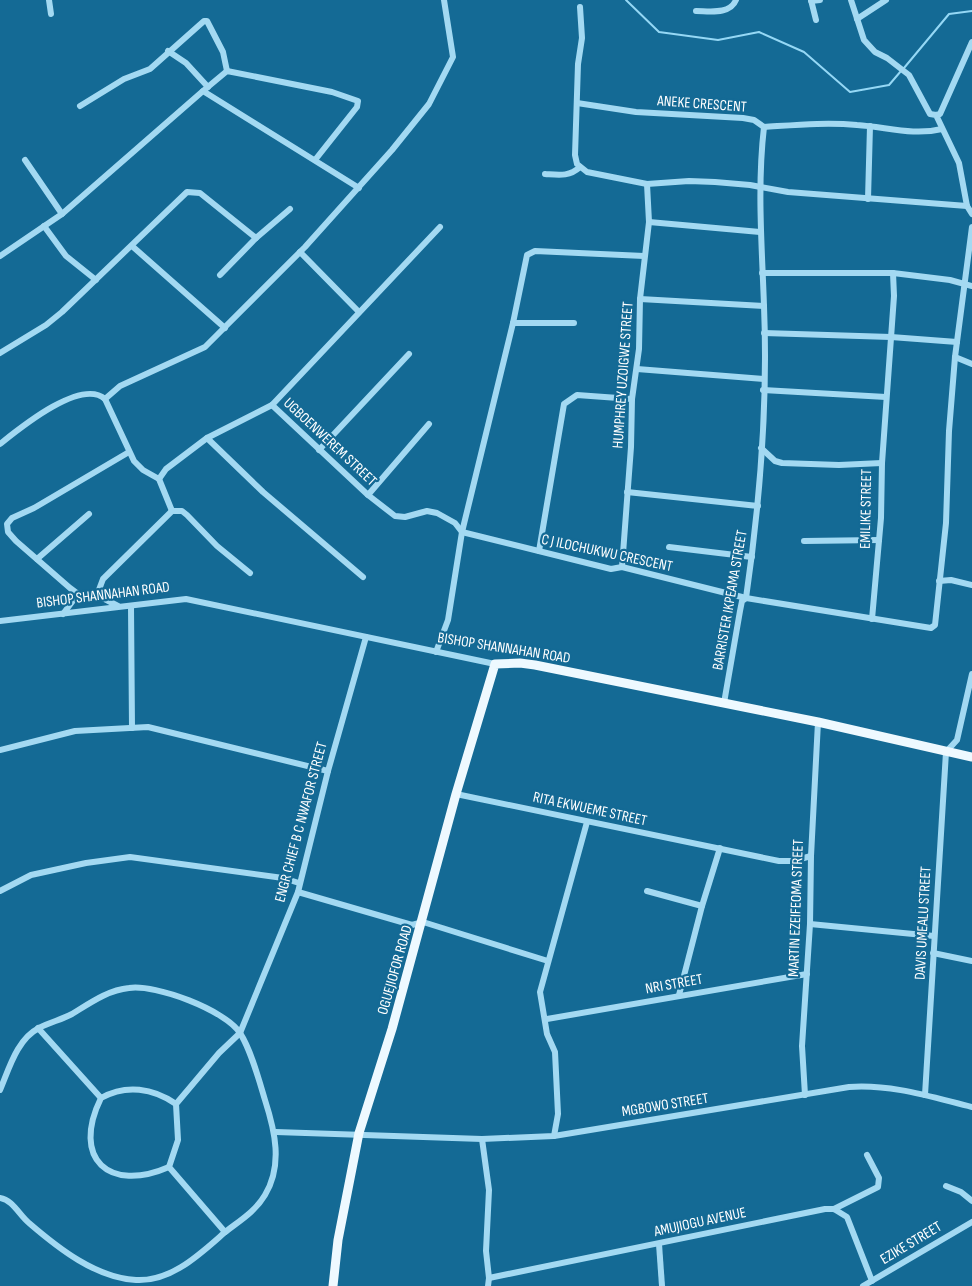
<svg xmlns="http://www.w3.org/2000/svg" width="972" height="1286" font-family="'Sofia Sans Condensed',sans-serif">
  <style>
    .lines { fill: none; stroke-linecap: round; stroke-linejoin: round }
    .stream { stroke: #95d8f5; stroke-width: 2 }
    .minor { stroke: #a3d9f2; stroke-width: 6 }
    .major { stroke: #eef9ff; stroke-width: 9 }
    .labels { text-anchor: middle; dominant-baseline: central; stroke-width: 4.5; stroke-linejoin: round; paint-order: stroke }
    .street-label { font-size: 15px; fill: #fff; stroke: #146a95 }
  </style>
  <rect width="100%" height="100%" fill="#146a95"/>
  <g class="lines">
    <!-- stream -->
    <g class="stream">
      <path d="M626,0L659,32L718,40L759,32L804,52L850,92L889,85L901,71"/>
      <path d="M904,68L949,14L972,11"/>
    </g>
    <!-- minor -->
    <g class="minor">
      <path d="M49,0L51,14"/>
      <path d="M811,0L816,20"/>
      <path d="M851,0L864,40L875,52L887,58L909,75L930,114L936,115L959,163L967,206L972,214"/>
      <path d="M811,1L820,0"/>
      <path d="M580,7L582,38L578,64L575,155L577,164L587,172L647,184L689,181L715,182L750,185L788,192L967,206"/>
      <path d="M696,11C709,11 730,15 736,0"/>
      <path d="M857,19L886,0"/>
      <path d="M168,51L186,63L208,87"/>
      <path d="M203,91L227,71L332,92L358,101L357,107L315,160"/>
      <path d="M577,103L636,112L743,118L754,120L764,127"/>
      <path d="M80,106L124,79L150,69L204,21H207L223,52L227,71"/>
      <path d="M936,115L940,114L972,42"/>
      <path d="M764,127C795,125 826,122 857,125C887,127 913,136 942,129"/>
      <path d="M25,160L62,214"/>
      <path d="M545,174C559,175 569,177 580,167"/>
      <path d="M868,199L870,126"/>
      <path d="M649,222L760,232"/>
      <path d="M44,226L66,256L96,280"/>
      <path d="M132,246L225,328"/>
      <path d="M300,252L359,312"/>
      <path d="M0,256L62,214L203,91L359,188"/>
      <path d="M762,273H893L950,280L972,286"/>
      <path d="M220,275L256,238L290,209"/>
      <path d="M640,299L764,306"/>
      <path d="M513,323H574"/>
      <path d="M764,333L891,337L957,342"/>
      <path d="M0,353L46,325L62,312L187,192L200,193L256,238"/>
      <path d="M955,357L972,364"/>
      <path d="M637,369L764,379"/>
      <path d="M763,390L886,397"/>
      <path d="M105,399L120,386L205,347L305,247L392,150L429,104L453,57L444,0"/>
      <path d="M272,405L368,495L395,516L405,517L427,511L437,513L455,523L462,532"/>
      <path d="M207,438L263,492L363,577"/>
      <path d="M0,444C20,428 81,378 105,399L134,461L143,470L159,479L172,511"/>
      <path d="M761,448L775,461L782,463L839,465L882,463"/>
      <path d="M319,450L409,354"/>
      <path d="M159,479L166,469L207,438L272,405L440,227"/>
      <path d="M627,492L758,506"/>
      <path d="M368,495L429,424"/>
      <path d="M462,532L611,569L622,567L746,598L931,628L935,625L946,523L949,431L955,357L972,227"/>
      <path d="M804,541L879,540"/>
      <path d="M669,547L752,557"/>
      <path d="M539,551L564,404L577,395L632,399"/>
      <path d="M37,559L89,514"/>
      <path d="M622,567L631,447L632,399L639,349L640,299L649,222L647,184"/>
      <path d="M939,581L951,580L972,585"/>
      <path d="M97,595L103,579L172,511H182L187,515L217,546L250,573"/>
      <path d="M118,606L97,595L78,594L70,588L16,541L8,532L7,524L12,518L34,508L129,452"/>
      <path d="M131,607L132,728"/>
      <path d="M63,614L78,594"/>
      <path d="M872,619L881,518L882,463L894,296L893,273"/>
      <path d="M0,621L186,599L495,664"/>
      <path d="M436,652L448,620L462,532L513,323L527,255L535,251L644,256"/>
      <path d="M724,703L740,611L742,601L746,598C760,502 768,403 764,306C762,247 757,187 764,127"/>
      <path d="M0,750L75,731L148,727L328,771"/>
      <path d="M456,794L779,861H793L811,856"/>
      <path d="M0,891L31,875L86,863L130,857L283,878L299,883"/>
      <path d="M647,891L702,906"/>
      <path d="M298,892L412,925L423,922L548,961"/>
      <path d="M810,924L934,936"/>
      <path d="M933,953L972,961"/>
      <path d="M679,995L702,906L720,848"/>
      <path d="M547,1019L807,974"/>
      <path d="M38,1028L101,1098"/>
      <path d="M0,1090C9,1069 17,1039 39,1028C50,1022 61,1020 72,1014C90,1003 108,990 129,988C156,984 225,1010 240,1033C251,1050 259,1080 265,1100C275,1131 283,1165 265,1195C255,1212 239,1221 224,1233C200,1254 171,1282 136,1280C96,1278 58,1248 29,1223C19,1215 13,1200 0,1198"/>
      <path d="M805,1095L802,1046L810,924L811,856L818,722"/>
      <path d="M925,1095L946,752L957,740L972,674"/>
      <path d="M276,1132L482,1139L554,1136L849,1087C892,1084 931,1097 972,1107"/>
      <path d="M554,1136L558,1114L555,1052L547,1034L540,992L587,822"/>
      <path d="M482,1139L489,1190L486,1251L489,1278L488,1286"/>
      <path d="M169,1167C109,1193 71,1159 101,1098C126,1084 153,1088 176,1104"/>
      <path d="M946,1186L961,1192L972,1201"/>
      <path d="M834,1209L878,1187L879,1178L867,1155"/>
      <path d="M225,1232L169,1167L178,1140L176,1104L219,1053L240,1033L298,892L328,771L366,637"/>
      <path d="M659,1244L662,1286"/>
      <path d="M489,1278L825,1209H834L847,1217L872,1281"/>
      <path d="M863,1286L972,1222"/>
    </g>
    <!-- major -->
    <path class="major" d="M333,1286L338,1240L359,1133L392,1029L456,794L495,664L520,663L535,665L818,722L972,757"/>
  </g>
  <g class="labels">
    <!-- street labels -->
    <g class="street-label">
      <text transform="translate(702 104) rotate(4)">ANEKE CRESCENT</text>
      <text transform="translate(623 375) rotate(-86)">HUMPHREY UZOIGWE STREET</text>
      <text transform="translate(330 442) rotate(43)">UGBOENWEREM STREET</text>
      <text transform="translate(866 509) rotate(-89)">EMILIKE STREET</text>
      <text transform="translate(607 553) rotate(12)">C J ILOCHUKWU CRESCENT</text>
      <text transform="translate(103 595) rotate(-7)">BISHOP SHANNAHAN ROAD</text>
      <text transform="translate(730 600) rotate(-80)">BARRISTER IKPEAMA STREET</text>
      <text transform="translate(504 648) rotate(9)">BISHOP SHANNAHAN ROAD</text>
      <text transform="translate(590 809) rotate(12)">RITA EKWUEME STREET</text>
      <text transform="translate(301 822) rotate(-75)">ENGR CHIEF B C NWAFOR STREET</text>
      <text transform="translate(796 908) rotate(-88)">MARTIN EZEIFEOMA STREET</text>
      <text transform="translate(923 923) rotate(-87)">DAVIS UMEALU STREET</text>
      <text transform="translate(395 970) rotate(-74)">OGUEJIOFOR ROAD</text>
      <text transform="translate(674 984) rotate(-10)">NRI STREET</text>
      <text transform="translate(665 1105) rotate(-9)">MGBOWO STREET</text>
      <text transform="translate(700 1222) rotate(-12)">AMUJIOGU AVENUE</text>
      <text transform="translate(911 1243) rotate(-31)">EZIKE STREET</text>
    </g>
  </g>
</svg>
